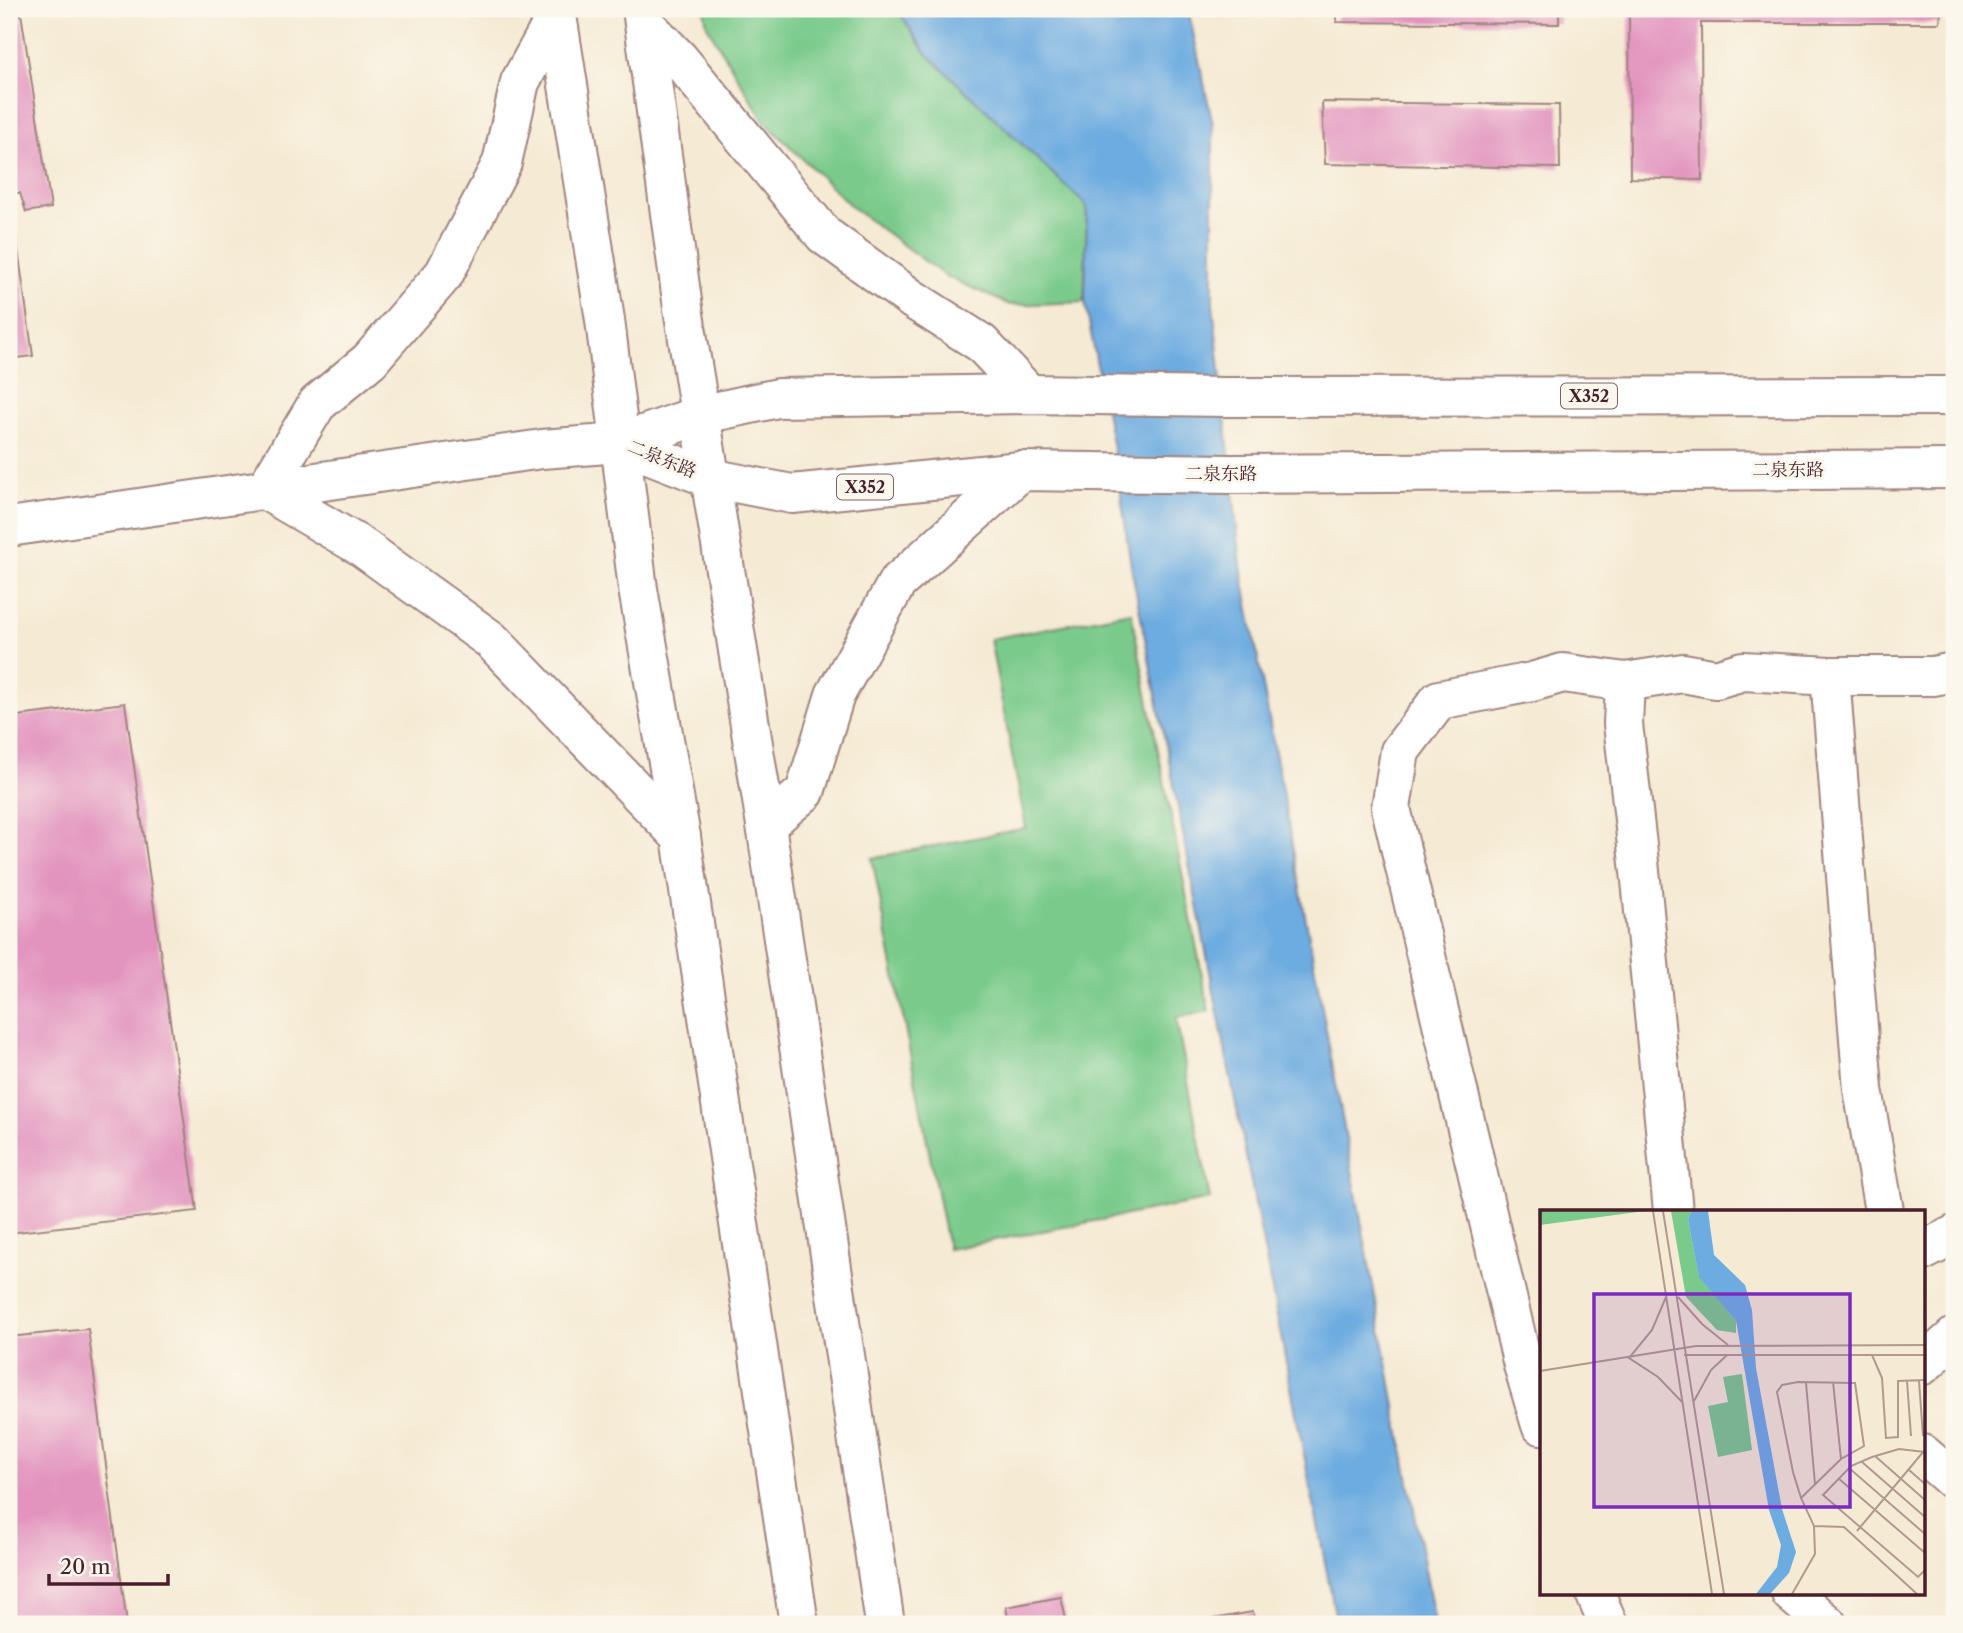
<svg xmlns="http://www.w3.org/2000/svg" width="1963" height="1633" font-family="'Libre Caslon Text','Noto Serif SC',serif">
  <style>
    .green { fill: #79ca8b; stroke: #62745b; stroke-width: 2 }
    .water { fill: #6dace0; stroke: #5c6686; stroke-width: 2 }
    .building { fill: #e294be }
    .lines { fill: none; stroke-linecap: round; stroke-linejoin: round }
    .minor-casing { stroke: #a0847f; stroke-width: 42 }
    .major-casing { stroke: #a0847f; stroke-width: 42 }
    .minor { stroke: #fff; stroke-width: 38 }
    .major { stroke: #fff; stroke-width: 38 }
    .labels { text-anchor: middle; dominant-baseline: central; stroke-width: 6; stroke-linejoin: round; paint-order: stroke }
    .shield { fill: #fbf7ec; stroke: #7f6065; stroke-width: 2 }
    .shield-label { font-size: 16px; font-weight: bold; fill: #4a1f2b }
    .street-label { font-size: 18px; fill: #4a1f2b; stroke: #fbf7ec }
    .inset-road { fill: none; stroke: #b19990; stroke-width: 2 }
    .view { fill: #7b2cbf; fill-opacity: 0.15; stroke: #7b2cbf; stroke-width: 3.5 }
    .inset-edge { fill: none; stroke: #4a1f2b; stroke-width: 3.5 }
  </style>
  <rect width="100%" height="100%" fill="#fbf7ec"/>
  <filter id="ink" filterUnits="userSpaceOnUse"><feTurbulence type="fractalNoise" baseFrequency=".0143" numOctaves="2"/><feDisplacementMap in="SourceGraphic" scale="14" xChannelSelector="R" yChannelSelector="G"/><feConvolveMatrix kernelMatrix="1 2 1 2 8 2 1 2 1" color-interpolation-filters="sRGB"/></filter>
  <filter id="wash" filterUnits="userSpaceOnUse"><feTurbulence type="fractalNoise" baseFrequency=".00686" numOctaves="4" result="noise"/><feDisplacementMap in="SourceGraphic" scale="28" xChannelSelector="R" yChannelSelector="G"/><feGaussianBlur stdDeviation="1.57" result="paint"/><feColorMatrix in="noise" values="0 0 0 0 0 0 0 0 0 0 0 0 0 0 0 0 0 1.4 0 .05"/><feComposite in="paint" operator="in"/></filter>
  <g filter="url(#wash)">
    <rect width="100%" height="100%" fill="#f5ead3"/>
    <!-- green -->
    <g class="green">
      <path d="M704,9H897L927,54L1087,206L1084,302L1010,305L945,276L853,208L764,121L707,26Z"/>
      <path d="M1131,612L1209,1011L1176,1018L1210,1199L948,1249L872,858L1026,828L990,639Z"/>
    </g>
    <!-- water -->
    <path class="water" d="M897,9H1188L1213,125V305L1241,566L1435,1624H1337L1131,566L1118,474L1085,302L1087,206L927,54Z"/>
    <g id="blocks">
      <!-- building -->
      <g class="building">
        <path d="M1337,9H1559V24L1337,22Z"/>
        <path d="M1629,9H1941L1940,23H1701L1702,180L1630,178Z"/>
        <path d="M21,13L51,208L26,212L20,193H10L33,356L9,359V148H14L9,114V15Z"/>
        <path d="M1322,102L1559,105L1560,168L1325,164Z"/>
        <path d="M125,703L197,1211L9,1233V717Z"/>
        <path d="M88,1329L127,1624H9V1337Z"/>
        <path d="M1061,1597L1067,1624H1009L1006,1607Z"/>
        <path d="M1253,1612L1256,1624H1190V1623Z"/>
      </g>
    </g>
  </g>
  <g filter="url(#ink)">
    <use href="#blocks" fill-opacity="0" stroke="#a0847f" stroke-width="2"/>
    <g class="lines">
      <!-- minor casing -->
      <g class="minor-casing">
        <g id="minor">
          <path d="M1830,676L1863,1089L1884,1211"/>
          <path d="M1625,682L1623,724L1641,880L1673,1211"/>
          <path d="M1923,1251L1954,1235"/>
          <path d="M1923,1365L1954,1337"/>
          <path d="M1541,1425L1523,1365L1391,808L1400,751L1439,700L1532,682L1563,673L1625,682L1683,673L1716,679L1743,671L1830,676H1933L1954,672"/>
          <path d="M1923,1454L1954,1481"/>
          <path d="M1595,1593L1608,1624"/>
          <path d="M1791,1593L1827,1624"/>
        </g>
      </g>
      <!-- major casing -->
      <g class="major-casing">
        <g id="major">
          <path d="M556,9L605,320L638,589L681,837L799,1624"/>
          <path d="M642,9L683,308L766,825L885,1624"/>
          <path d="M557,15L520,82L502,163L444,274L370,360L317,404L265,490L362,547L491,640L681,837"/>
          <path d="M645,24L680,60L824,235L912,299L981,343L1029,394"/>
          <path d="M620,443L710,478L792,494L1021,471L1231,474L1954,469"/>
          <path d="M9,527L542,449L620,443L700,415L778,398L1029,394L1224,397L1954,396"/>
          <path d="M766,825L805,792L835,695L897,583L1021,471"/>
        </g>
      </g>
      <!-- minor -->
      <use href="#minor" class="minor"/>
      <!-- major -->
      <use href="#major" class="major"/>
    </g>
  </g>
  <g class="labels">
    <!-- shield labels -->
    <g class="shield">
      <rect x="1561" y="383.5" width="56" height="25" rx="5"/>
      <rect x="837" y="474.5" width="56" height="25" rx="5"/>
    </g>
    <g class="shield-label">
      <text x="1589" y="396">X352</text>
      <text x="865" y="487">X352</text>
    </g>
    <!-- street labels -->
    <g class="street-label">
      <text transform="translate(662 459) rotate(22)">二泉东路</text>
      <text x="1788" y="470">二泉东路</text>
      <text x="1221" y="474">二泉东路</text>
    </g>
  </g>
  <!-- overview -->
  <g transform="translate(1540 1210)">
    <rect width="385" height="385" fill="#f5ead3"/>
    <path d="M0,1H105L0,15ZM131,1H151L148,10L159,66L196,111V123L177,120L146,87ZM202,164L212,240L178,247L168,196L188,192L183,167Z" fill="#79ca8b"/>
    <path d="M151,1H168L174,45L205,75L212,100L216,158L242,299L256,342L249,363L230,384H216L237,357L241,335L229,300L196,111L159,67L148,10Z" fill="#6dace0"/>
    <path class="inset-road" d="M113,1L172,384M123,1L184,384M126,87L112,120L89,148L118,167L143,193M138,87L162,114L188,135M144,145H385M332,145L342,168L346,228L358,227V171L385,170M0,161L156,136L385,135M367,171L371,226M379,171L383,226M293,172L301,249M266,173L275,274M154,191L171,160L187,145M385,242L359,239L332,247L311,256L283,285L378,367L385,360M335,246L385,290M322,252L385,307M309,258L385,324M369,260L385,274M298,268L385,343M274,316L304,317L377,384M317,321L384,241M252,384L275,344L274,316L261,288L253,262L237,182L242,175L258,172L315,173L324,236L301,249L261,288"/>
    <path class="view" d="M54,84H310V297H54Z"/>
    <rect width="385" height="385" class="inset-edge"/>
  </g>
  <!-- margin -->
  <rect width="1963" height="1633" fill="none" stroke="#fbf7ec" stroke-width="35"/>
  <!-- scale -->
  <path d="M49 1574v10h119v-10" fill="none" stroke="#4a1f2b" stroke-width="3.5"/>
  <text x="60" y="1574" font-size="21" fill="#4a1f2b" stroke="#fbf7ec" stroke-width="5" paint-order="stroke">20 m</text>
</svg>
